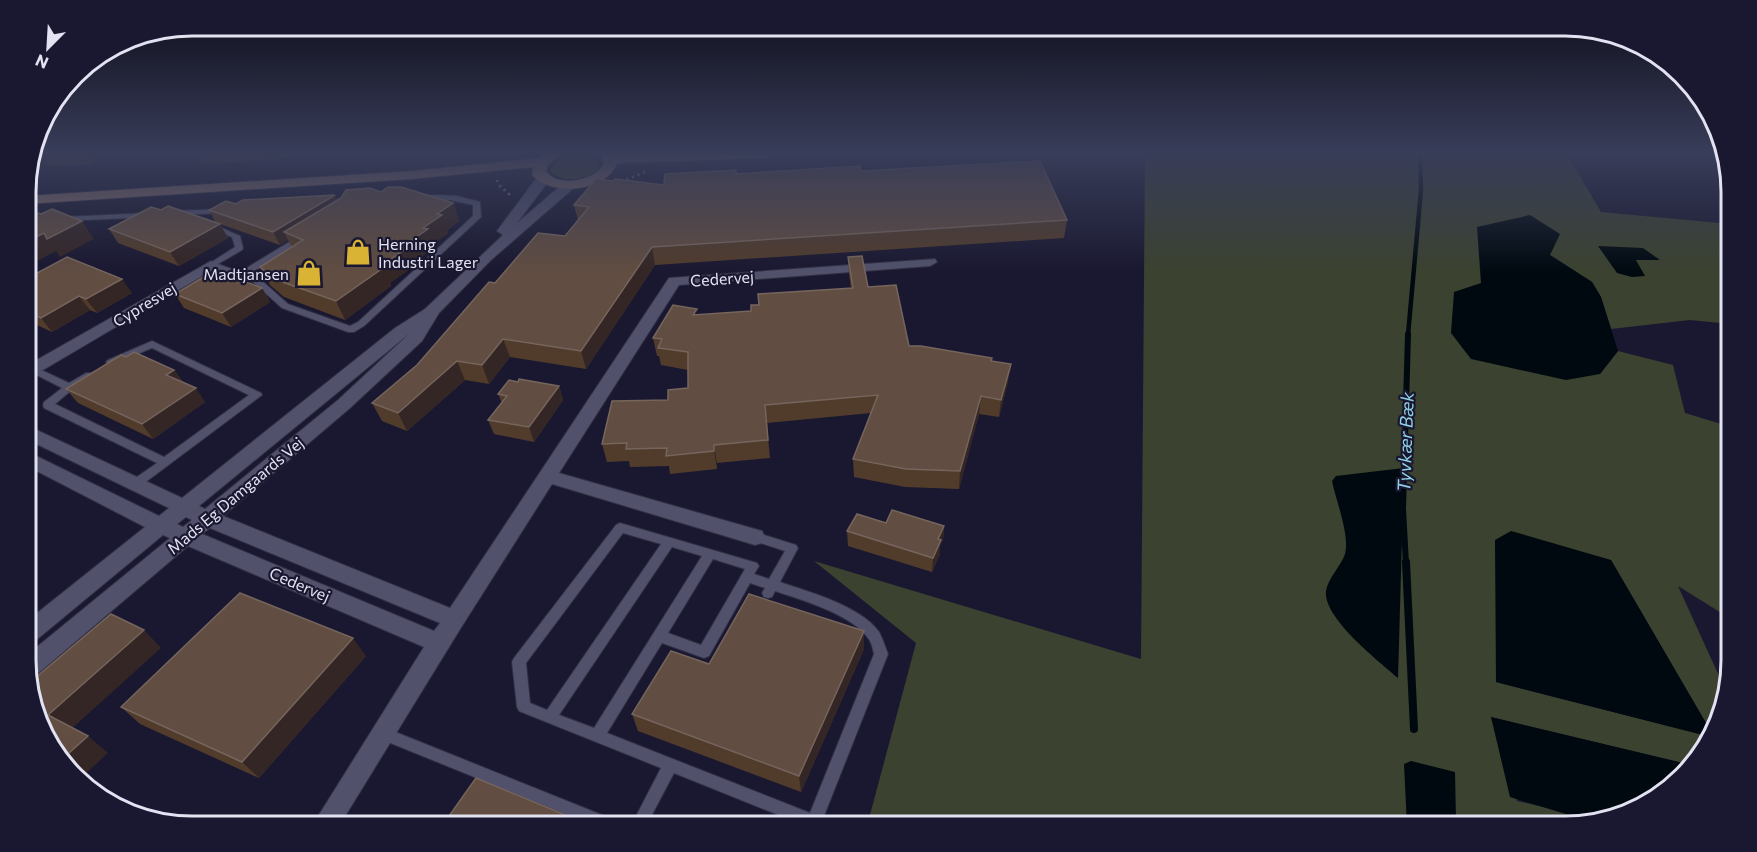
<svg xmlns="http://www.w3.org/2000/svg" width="1757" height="852" font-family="Commissioner,sans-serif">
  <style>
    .green { fill: #3b422f }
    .water { fill: #00090f }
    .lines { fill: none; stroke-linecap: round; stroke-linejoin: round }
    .stream-far2 { stroke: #00090f; stroke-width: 4.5 }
    .stream-far1 { stroke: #00090f; stroke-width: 6 }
    .stream { stroke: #00090f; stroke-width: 8 }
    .lane-casing { stroke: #323043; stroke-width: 2 }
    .street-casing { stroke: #323043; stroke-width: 2 }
    .secondary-casing { stroke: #323043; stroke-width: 2 }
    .path { stroke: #706f83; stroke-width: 3; stroke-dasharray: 2 4; stroke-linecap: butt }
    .lane { fill: #51516c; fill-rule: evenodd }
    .street { fill: #51516c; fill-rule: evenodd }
    .secondary { fill: #816a66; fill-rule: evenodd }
    .wall { fill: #513c2c }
    .shaded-wall { fill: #342625 }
    .building { fill: #614d41; stroke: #75655d; stroke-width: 1.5 }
    .labels { text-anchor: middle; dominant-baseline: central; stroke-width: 4.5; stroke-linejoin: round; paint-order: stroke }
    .poi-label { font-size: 16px; fill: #e2e2f2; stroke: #1a1830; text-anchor: start }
    .street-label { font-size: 16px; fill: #e2e2f2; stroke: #1a1830 }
    .water-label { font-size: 18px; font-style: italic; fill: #8ed1e5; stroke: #1a1830 }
    .rim { fill: none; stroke: #e2e2f2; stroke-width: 3 }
  </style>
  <rect width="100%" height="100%" fill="#1a1830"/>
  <!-- green -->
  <g class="green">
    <path d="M577,154H587L599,160L598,170C585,179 565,184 551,172V168L560,159Z"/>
    <path d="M1145,154H1567L1601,212L1730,224L1731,324L1690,320L1611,329L1601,297L1592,282L1550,255L1530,215L1600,374L1618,351L1673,365L1685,413L1731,427V619L1678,586L1725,689L1713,735L1611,560L1496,682L1711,737L1687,764L1491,717L1517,801L1595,819L1576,826H867L916,643L814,561L1141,659Z"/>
  </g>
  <!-- water -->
  <g class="water">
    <path d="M1530,215L1560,234L1550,255L1592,282L1601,297L1618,351L1600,374L1566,380L1471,359L1451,333L1454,292L1481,283L1477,227Z"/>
    <path d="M1598,246L1643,248L1660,260H1636L1645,276L1632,277L1617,273Z"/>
    <path d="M1404,468L1398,678C1379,661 1323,618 1326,591C1328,578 1341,566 1345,554C1350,535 1336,501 1332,481L1336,476Z"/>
    <path d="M1511,531L1611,560L1713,735L1711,737L1496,682L1495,540Z"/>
    <path d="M1491,717L1687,764L1658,798L1595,819L1569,815L1510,797Z"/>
    <path d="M1411,761L1455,772L1456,821L1461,826H1407L1404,764Z"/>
  </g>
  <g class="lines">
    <!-- stream-far2 -->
    <path class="stream-far2" d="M1408,335L1421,190L1420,154"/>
    <!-- stream-far1 -->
    <path class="stream-far1" d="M1406,564L1403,509L1408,334"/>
    <!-- stream -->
    <path class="stream" d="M1406,562L1414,729"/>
    <!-- lane casing -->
    <g class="lane-casing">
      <g id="lane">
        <path d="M436,195L457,196L480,202L481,217L364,326L354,332H348L282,308L254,283L207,265L235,247L232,237L209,229V225H215L240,236L243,248L242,250L218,264L240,272L299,236H305V240L248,275L260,279L288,304L350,326L358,322L473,216V205L450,200H422L418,198L422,196Z"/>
        <path d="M224,209H227V213L173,215L169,213L173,211Z"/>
        <path d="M149,213H152V217L63,221L59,219L63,217Z"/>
        <path d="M152,341L261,393L262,395L139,487H131L129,484L131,481L157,463L44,408L43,405L44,402L62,388L31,372L29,370L34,367L37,368L69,383L86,373H94L95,375L94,377L73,389L55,404L164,457L249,395L152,348L114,364H108L106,362L108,360Z"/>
        <path d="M620,523L757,563L759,566L754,574L769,579L785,551L751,540L749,537L751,534L755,532L796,545L798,548L780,582C809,592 861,606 879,632C883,639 885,647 888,654L820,826H806L674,773L646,826H631L661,768L519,711L517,707L512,662L514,658L616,525ZM623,533L661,544L547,710L530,703L526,663ZM672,547L702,556L594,728L559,715ZM713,559L745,569L701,645L668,633ZM750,583L765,588L762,593L764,597L768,598L772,597L775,591C802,600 855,615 870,641C872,645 873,650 874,654L810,813L607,733L662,643L704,658L709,656Z"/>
        <path d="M383,727L617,821L619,826H595L378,738L376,733L378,728Z"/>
      </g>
    </g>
    <!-- street casing -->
    <g class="street-casing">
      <g id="street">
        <path d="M543,175L550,179L517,223L565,182H575L577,185L491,260L439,313L422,341L350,408L223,516L450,608L669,278L935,259L937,262L930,266L679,285L559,473L762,531L765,537L762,543L755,545L552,484L462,626L339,826H312L424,647L188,546L35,676L27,679V655L170,538L163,535L35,641L27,643V621L145,527L27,466L26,451L159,516L169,508L26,439V425L182,498L395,328L425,309L503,235L497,231L538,176ZM410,333L338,400L205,509L199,506ZM186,517L192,520L183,527L177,524ZM210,528L440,623L434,631L202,534Z"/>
        <path d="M211,261L218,265L216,268L26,380V366Z"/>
      </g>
    </g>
    <!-- secondary casing -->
    <g class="secondary-casing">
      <path id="secondary" d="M544,154H561L548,165L546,171C556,188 598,181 604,163L600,154H772L766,158L617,163C607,192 552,197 532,175L533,167L412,179L26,204V196L412,171L539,158Z"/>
    </g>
    <!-- path -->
    <g class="path">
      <path d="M497,180L498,184L511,196"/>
      <path d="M621,182L647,171"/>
    </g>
    <!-- lane -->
    <use href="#lane" class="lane"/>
    <!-- street -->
    <use href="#street" class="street"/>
    <!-- secondary -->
    <use href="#secondary" class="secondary"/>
  </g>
  <!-- wall -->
  <g class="wall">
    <path d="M42,154H101L92,164L50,166Z"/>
    <path d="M197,154H320L319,156L202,164Z"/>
    <path d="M444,154H459L457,156Z"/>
    <path d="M861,171L1067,220L1064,238L655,265L586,369L510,357L489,384L465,380L407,431L382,421L372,403L417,365L495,283L565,236L578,220L574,205L613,181L664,185L737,174Z"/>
    <path d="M381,192L453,203L459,221L447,230L448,233L433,244L435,247L422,256L423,259L421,261L390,283L391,286L345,320L284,297L270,285L260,267L292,247L288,240L280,245L220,224L228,238L179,266L118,243L109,229L216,223L209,210L236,204L338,200Z"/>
    <path d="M848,257L868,287L909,346L992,361L1008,382L999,417L979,414L959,489L905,487L854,477L853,459L871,413L767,423L770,458L717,463V469L670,474L669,466L630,467L629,461L607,462L602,444L688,388V370L661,365L659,356H657L653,338L698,315L751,311L759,305L851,288L849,274Z"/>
    <path d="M26,279L132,293L97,313L90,310L52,332L26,320Z"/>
    <path d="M262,288L270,302L231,327L184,308L175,294Z"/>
    <path d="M126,357L174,370L183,382L205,402L153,439L78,403L66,389Z"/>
    <path d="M518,382L559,386L563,400L534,442L494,434L488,420L502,403L498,394Z"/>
    <path d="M944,526L943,540L940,545V554L932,572L848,546L847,531Z"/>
    <path d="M864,631V649L801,792L638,731L632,714L709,664Z"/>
    <path d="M366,656L259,778L140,724L121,707Z"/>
  </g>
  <!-- shaded-wall -->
  <g class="shaded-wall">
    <path d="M86,154H101L92,164Z"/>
    <path d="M159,154H175L163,161Z"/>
    <path d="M335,195L341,208L284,232L288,240L280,245L273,232Z"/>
    <path d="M453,203L459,221L447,230L448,233L433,244L435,247L422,256L423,259L421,261L390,283L391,286L345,320L336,301L412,240L437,214Z"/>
    <path d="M82,221L94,239L60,257L56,251L26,267V242L44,233Z"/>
    <path d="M220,224L228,238L179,266L170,252Z"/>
    <path d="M652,247L655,265L586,369L581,351Z"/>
    <path d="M122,279L132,293L97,313L86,299Z"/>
    <path d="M262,288L270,302L231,327L222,313Z"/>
    <path d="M79,296L90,310L52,332L41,318Z"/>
    <path d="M503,339L510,357L489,384L482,365Z"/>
    <path d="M457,361L465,380L407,431L398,413Z"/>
    <path d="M1011,364L1008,382L999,417L1001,400Z"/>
    <path d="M174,370L184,384L166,375Z"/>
    <path d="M559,386L563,400L534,442L529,427Z"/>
    <path d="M196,388L205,402L153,439L142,424Z"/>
    <path d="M981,396L979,414L959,489L960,471Z"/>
    <path d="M765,405L767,423L770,458L768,440Z"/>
    <path d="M714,445L717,463V469L714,451Z"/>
    <path d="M944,526L943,540L940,545V554L932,572L933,558L938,539Z"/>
    <path d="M144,630L161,648L69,731L48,715Z"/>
    <path d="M864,631V649L801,792L799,776Z"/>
    <path d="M353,638L366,656L259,778L242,762Z"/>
    <path d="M88,736L108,753L81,778L60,761Z"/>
  </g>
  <!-- building -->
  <g class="building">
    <path d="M1040,161L1067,220L652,247L581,351L503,339L482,365L457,361L398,413L372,403L417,365L489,282L495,283L538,233L565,236L589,207L574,205L596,179L613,181L615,179L664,185L665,174L736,170V174L860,166L861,171Z"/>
    <path d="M388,187H401L453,203L437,214L442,215L423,228L428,229L412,240L416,241L414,243L380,267L383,268L336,301L274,279L260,267L303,240L284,232L341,198L346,190L370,188L381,192Z"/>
    <path d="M335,195L273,232L209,210L226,201L236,204L243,200Z"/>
    <path d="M168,206L220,224L170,252L109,229L151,207L161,210Z"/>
    <path d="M52,209L82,221L47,239L44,233L26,242V211L29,210L41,214Z"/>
    <path d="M862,256L868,287L896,285L909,346H921L992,358L991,361L1011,364L1001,400L981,396L960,471L906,469L853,459L878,395L765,405L768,440L714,445V451L666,456L667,448L626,449L627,443L602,444L612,401L668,400V390L688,388V352L658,348L662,339L653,338L673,305L697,309L693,315L751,311V305H759L758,294L853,288L848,257Z"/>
    <path d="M67,257L122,279L86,299L79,296L41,318L26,311V279Z"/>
    <path d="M215,270L262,288L222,313L175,294Z"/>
    <path d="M134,352L174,370L166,375L196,388L142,424L66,389L121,355L126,357Z"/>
    <path d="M519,379L559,386L529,427L488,420L507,396L498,394L509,380L518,382Z"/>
    <path d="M892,510L944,526L938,539L941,540L933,558L847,531L857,514L886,523Z"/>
    <path d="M240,593L353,638L242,762L121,707Z"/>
    <path d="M749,594L864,631L799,776L632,714L671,651L709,664Z"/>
    <path d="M111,614L144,630L48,715L88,736L60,761L28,684Z"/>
    <path d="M476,778L592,826H442Z"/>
  </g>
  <!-- sky -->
  <linearGradient id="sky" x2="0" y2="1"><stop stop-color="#0e0d1a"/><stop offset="0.56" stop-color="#383d59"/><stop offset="1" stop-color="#383d59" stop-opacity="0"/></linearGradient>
  <rect width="1757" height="273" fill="url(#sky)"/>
  <!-- icons -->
  <defs>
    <g id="shop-bare" transform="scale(2.07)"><path d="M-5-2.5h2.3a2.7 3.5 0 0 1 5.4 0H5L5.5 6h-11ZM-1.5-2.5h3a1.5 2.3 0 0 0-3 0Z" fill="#d9b434" stroke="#1a1830" stroke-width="2.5" paint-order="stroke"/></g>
  </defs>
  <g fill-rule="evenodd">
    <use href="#shop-bare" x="358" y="252"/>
    <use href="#shop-bare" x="309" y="273"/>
  </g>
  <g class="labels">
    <!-- poi labels -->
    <g class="poi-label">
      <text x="378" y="243">Herning<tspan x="378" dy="18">Industri Lager</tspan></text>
      <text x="289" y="273" text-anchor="end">Madtjansen</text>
    </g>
    <!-- street labels -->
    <g class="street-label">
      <text transform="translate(722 278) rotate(-4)">Cedervej</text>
      <text transform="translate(144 304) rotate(-31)">Cypresvej</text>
      <text transform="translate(235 495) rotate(-40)">Mads Eg Damgaards Vej</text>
      <text transform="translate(300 584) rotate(23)">Cedervej</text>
    </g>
    <!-- water labels -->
    <g class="water-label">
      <text transform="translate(1405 442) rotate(-88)">Tyvkær Bæk</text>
    </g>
  </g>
  <!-- crop -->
  <path d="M0 0H1757V852H0ZM192 36H1565A156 156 0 0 1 1721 192V660A156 156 0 0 1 1565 816H192A156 156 0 0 1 36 660V192A156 156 0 0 1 192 36Z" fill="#1a1830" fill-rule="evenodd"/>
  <path class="rim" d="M192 36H1565A156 156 0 0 1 1721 192V660A156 156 0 0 1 1565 816H192A156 156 0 0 1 36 660V192A156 156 0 0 1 192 36Z"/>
  <!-- north arrow -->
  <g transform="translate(48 48) rotate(204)" stroke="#1a1830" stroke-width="4.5" paint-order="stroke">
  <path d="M0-4.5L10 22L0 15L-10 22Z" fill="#e2e2f2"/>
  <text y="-9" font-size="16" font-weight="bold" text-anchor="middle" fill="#e2e2f2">N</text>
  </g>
</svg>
